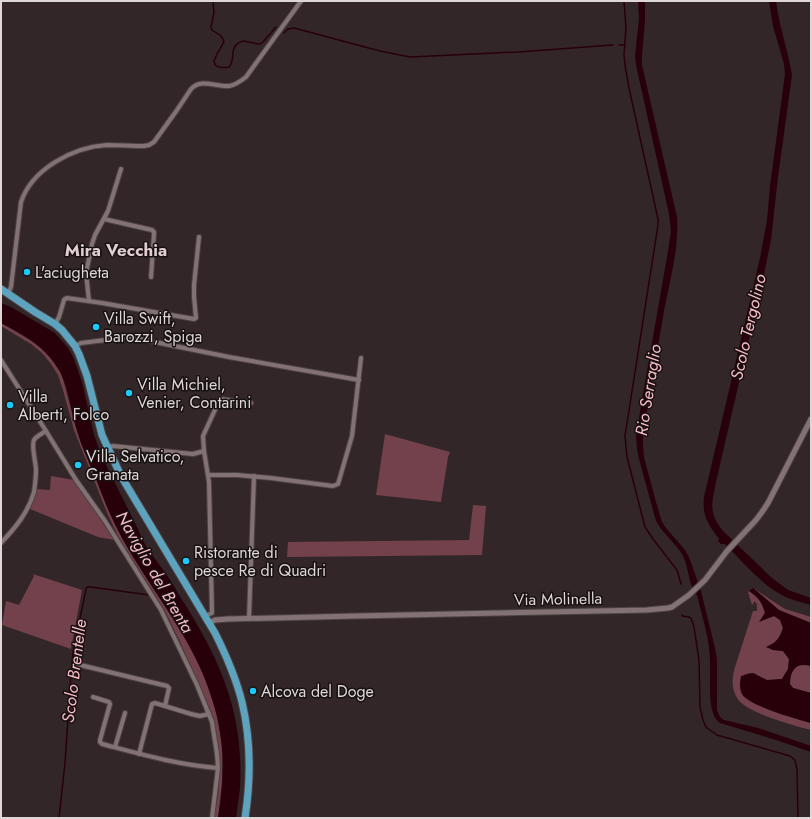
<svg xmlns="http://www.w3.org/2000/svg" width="812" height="819" font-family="Jost,sans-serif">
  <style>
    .green { fill: #73414b }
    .water { fill: #28000a }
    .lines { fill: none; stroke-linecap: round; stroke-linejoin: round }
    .stream { stroke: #28000a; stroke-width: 1.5 }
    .minor-casing { stroke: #4d4344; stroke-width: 6 }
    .tertiary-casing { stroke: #4d4344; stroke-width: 7 }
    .primary-casing { stroke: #4d4344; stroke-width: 9 }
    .minor { stroke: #827274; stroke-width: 4 }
    .tertiary { stroke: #827274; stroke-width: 5 }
    .primary { stroke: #5da3be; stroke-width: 7 }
    .poi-dot { fill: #1acafc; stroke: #171112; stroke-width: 1.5 }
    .labels { text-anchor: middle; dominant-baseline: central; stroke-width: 3; stroke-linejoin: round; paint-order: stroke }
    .poi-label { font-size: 16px; fill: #dfd6d7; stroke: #171112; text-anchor: start }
    .street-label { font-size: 16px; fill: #dfd6d7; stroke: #171112 }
    .neighbourhood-label { font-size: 17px; font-weight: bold; fill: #e0ced1; stroke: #171112 }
    .water-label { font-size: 17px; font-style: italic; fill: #f8bac4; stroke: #171112 }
  </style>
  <rect width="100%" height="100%" fill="#332628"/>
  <!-- green -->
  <g class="green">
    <path d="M1,323L30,340L43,349L50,357L61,373L64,383L76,428L82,444L122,538L184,636L202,670L212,698L217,715L223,751L222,782L218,818H214L218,796L220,765L219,752L214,722L209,707L181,644L164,609L118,536L108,515L74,430L63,390L58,375L51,364L42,353L31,344L1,326Z"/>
    <path d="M385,434L450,452L448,457L441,502L376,495Z"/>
    <path d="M51,476L74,480L114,540L98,537L30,509L34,499L36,489L50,490Z"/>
    <path d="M473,505L486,506L482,555L287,557L288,542L469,540Z"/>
    <path d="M33,574L82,590L71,649L2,625L6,601L19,605L34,576Z"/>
    <path d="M753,588L785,609L811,617V623L779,610Z"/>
    <path d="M749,591C758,597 762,602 765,613L760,621L774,616L780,620L783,628C779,639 777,642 767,647L773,650L783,651L789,659L788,669L782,679C777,679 770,681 765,680C756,676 755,670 744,675L743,696L756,704L779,713L811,723V730C793,725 746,713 737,698C731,688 732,678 735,667L753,611H757V605L755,601L752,605L748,592Z"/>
    <path d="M798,665H807L811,666V693L793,688L790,684C790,676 791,671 798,665Z"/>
  </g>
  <!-- water -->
  <g class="water">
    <path d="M638,1H645V20L642,56V65L677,217C679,249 670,280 664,311C657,352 650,393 643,434V446L644,457L656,502L662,522L666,528L685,550L689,557L701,591L715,648L717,660V710L719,715L721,718L724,720L758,728L811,746V752L776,740L720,723C706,714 711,677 710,662C710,639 702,617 697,595C695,593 693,590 692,587C688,576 688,567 683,556C676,543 663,534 656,521L639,459L637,449L636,436L643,394L668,251L671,231L669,214L636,65L635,56L639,18Z"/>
    <path d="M769,1H776C779,26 788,50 792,75L778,177L771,240L764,274L716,482C712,504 708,512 723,531L772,578L788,590L811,598V605C802,602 790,600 782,595C762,585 741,560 725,544H721L718,541L719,539C708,524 702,516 704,497L760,258L767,220L770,186L785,74L784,64L773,26Z"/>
    <path d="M1,303L11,307L55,333L68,348L73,357L82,382L94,435L102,457L139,531C143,544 153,556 161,567C168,576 174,586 179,595C220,659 244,711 240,788C239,798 237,808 236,818H218C225,777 225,739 212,699C192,631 139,579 110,514C104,501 99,486 93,472C87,458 80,443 76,427C71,411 68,386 60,372C46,347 26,336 1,323Z"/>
    <path d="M753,588L779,610L811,623V666C796,662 790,670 790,684L793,688L811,693V723C797,719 749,706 742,694C739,688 740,682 741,676L753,673L767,680L782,679L788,669L789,659L783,651L773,650L766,647C777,642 779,639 783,628L780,620L774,616L759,622L765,613C762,602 758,597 749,591Z"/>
  </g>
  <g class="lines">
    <!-- stream -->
    <g class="stream">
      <path d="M213,1L214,12L211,27L212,30C217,34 222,34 224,42L217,54L214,61L215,65C218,68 225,68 229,67C237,58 227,46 243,41L258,44H260L263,42L276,27"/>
      <path d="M624,1L626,28L624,54L625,65L629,88L658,219V225L625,436L627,457L645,527L653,539L677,570L681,584"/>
      <path d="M284,33L288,29L294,28L380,51L410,57L518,52L613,45"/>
      <path d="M619,45H625"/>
      <path d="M682,615V616L689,617L691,618L694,627L699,660L700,707L703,720L705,725L707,728L717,735L790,756L795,760L797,770L798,818"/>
      <path d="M59,818L65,763L71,674L73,652L86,589L87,587H91L149,595"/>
    </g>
    <!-- minor casing -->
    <g class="minor-casing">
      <g id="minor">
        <path d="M104,219L152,230L154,232V234L151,277"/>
        <path d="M8,294L11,287L21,202C32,169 73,147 107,145C119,145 132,146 144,146L149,145L154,142L177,110L191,89C201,78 216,87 229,86C236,85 241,81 246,77L301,1"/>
        <path d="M89,301L86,273L92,244L95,235L108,211L121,169"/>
        <path d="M55,324L59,317L64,300L65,299L67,298L102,303L194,319L196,318L194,297V285L199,237"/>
        <path d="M75,346L81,343L130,337L229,357L359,380"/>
        <path d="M1,360L46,431L76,480L105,521L161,610L197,685L212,722L217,754L218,768L212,818"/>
        <path d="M107,447L113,446L193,454L204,451L209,482L212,613L205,616"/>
        <path d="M204,451L203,436L220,399L251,403"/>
        <path d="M208,475H237L271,478L333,486L338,484L352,436L361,358"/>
        <path d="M1,543C15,528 28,513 34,492C35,485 36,477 36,470C36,463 31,446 34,440C36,436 43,433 46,431"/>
        <path d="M249,619L254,476"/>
        <path d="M76,664L167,686L169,688L165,706"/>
        <path d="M93,697L109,702L110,704L100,740V742L102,744C140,754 178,765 218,768"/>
        <path d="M115,747L125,713"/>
        <path d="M139,754L152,704L155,703L191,714L200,716L209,714"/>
      </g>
    </g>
    <!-- tertiary casing -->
    <g class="tertiary-casing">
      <path id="tertiary" d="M209,623L215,620L228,619L356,616L647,610L668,608L672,607L689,595L705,580L727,551L756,520L762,512L768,503L811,419"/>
    </g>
    <!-- primary casing -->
    <g class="primary-casing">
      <path id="primary" d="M1,289L35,312L55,324L62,330L75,346L79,354L87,376L102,435L121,476L215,633C226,655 236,678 242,702C251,740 251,779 245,818"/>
    </g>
    <!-- minor -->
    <use href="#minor" class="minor"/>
    <!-- tertiary -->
    <use href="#tertiary" class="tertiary"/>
    <!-- primary -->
    <use href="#primary" class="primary"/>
  </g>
  <!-- markers -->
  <g class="poi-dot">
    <circle cx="27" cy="272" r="4"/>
    <circle cx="96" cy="327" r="4"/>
    <circle cx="129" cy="393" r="4"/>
    <circle cx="10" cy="405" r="4"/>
    <circle cx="78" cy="465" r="4"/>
    <circle cx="186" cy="561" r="4"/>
    <circle cx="253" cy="691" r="4"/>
  </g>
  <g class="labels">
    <!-- poi labels -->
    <g class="poi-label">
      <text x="35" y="272">L'aciugheta</text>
      <text x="104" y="318">Villa Swift,<tspan x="104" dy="18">Barozzi, Spiga</tspan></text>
      <text x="137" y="384">Villa Michiel,<tspan x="137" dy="18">Venier, Contarini</tspan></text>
      <text x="18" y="396">Villa<tspan x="18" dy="18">Alberti, Folco</tspan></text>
      <text x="86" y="456">Villa Selvatico,<tspan x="86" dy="18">Granata</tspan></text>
      <text x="194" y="552">Ristorante di<tspan x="194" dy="18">pesce Re di Quadri</tspan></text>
      <text x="261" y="691">Alcova del Doge</text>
    </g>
    <!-- street labels -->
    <g class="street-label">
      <text transform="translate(558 599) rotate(-1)">Via Molinella</text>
    </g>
    <!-- neighbourhood labels -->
    <g class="neighbourhood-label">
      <text x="116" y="250">Mira Vecchia</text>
    </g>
    <!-- water labels -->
    <g class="water-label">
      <text transform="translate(748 327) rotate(-77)">Scolo Tergolino</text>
      <text transform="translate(648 390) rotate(-81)">Rio Serraglio</text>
      <text transform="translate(155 572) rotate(60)">Naviglio del Brenta</text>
      <text transform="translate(74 671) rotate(-83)">Scolo Brentelle</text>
    </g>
  </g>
  <!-- border -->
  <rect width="812" height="819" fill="none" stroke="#dfd6d7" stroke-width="4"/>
</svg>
